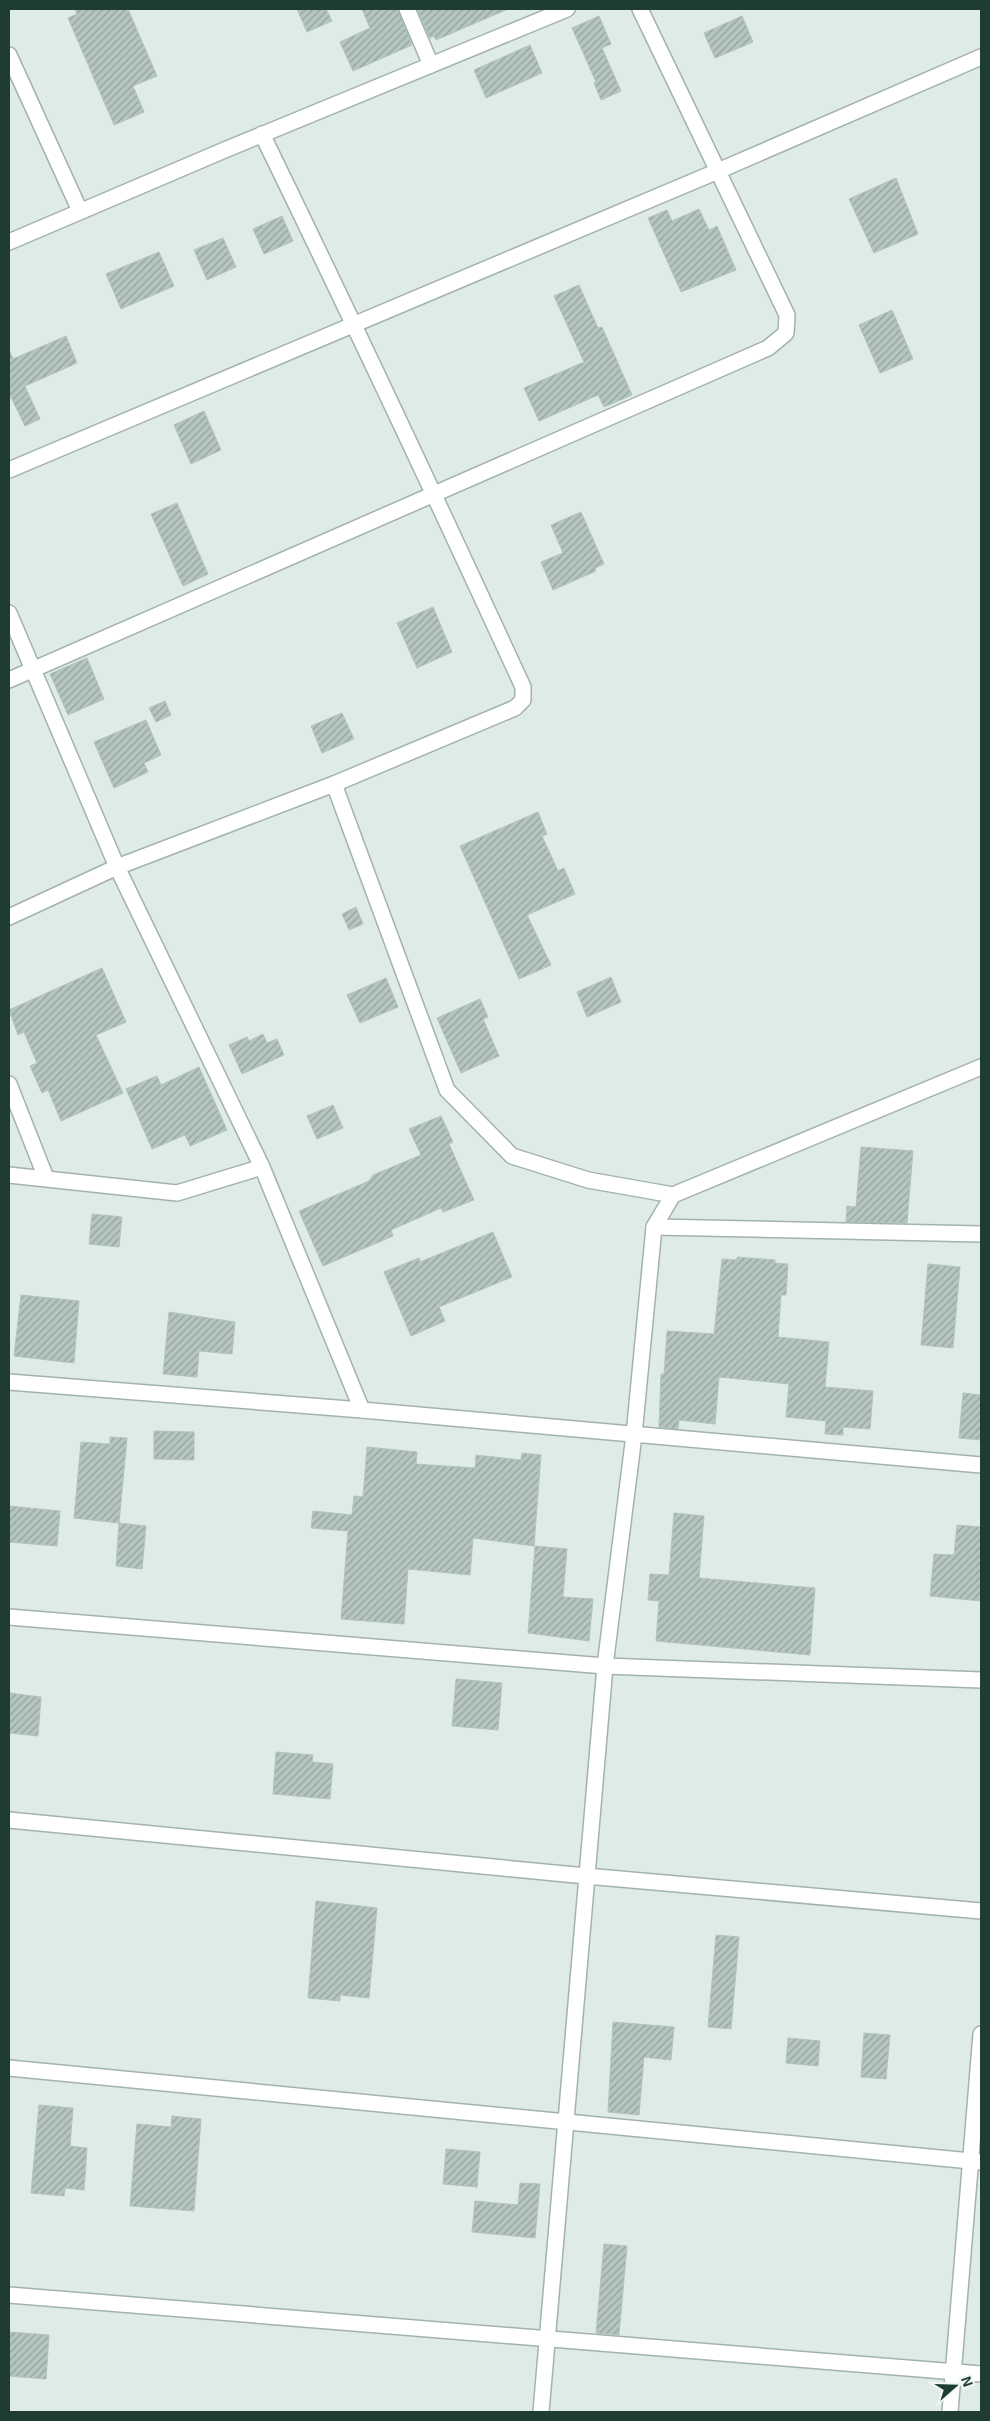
<svg xmlns="http://www.w3.org/2000/svg" width="990" height="2421" font-family="'Exo 2',sans-serif">
  <style>
    .building { fill: url(#building-hatch); stroke: #b1c5bc }
    .lines { fill: none; stroke-linecap: round; stroke-linejoin: round }
    .minor-casing { stroke: #a2b3ac; stroke-width: 18 }
    .minor { stroke: #fff; stroke-width: 15 }
  </style>
  <defs>
    <pattern id="building-hatch" width="6" height="6" patternUnits="userSpaceOnUse" patternTransform="scale(1.25)"><rect width="6" height="6" fill="#b4c6be"/><path d="M-1 1l2-2M0 6l6-6M5 7l2-2" fill="none" stroke="#92a29b"/></pattern>
  </defs>
  <rect width="100%" height="100%" fill="#dfebe5"/>
  <!-- building -->
  <g class="building">
    <path d="M75,9H128L157,76L133,86L144,112L114,125L68,18L77,14Z"/>
    <path d="M297,9H326L332,21L307,32Z"/>
    <path d="M362,9H398L412,45L353,71L340,42L370,28Z"/>
    <path d="M417,9H508L436,40L434,36L430,38Z"/>
    <path d="M599,16L611,44L602,48L621,91L601,100L594,83L596,82L572,28Z"/>
    <path d="M742,16L753,42L715,58L704,33Z"/>
    <path d="M530,45L542,73L486,98L474,70Z"/>
    <path d="M896,178L918,234L874,253L849,199Z"/>
    <path d="M699,209L709,230L717,226L736,270L681,292L648,218L667,210L672,221Z"/>
    <path d="M282,216L293,241L264,254L253,229Z"/>
    <path d="M223,238L236,267L207,280L194,250Z"/>
    <path d="M159,252L174,286L121,309L106,274Z"/>
    <path d="M579,285L598,328L602,327L632,395L604,407L598,395L539,421L524,388L584,362L554,296Z"/>
    <path d="M892,310L913,359L880,373L859,325Z"/>
    <path d="M66,336L77,363L25,386L40,419L25,426L9,393V349L13,359Z"/>
    <path d="M204,411L221,450L191,464L174,425Z"/>
    <path d="M177,503L208,574L183,586L151,514Z"/>
    <path d="M581,512L604,564L595,568L596,571L553,590L541,562L563,553L551,525Z"/>
    <path d="M433,607L452,652L417,668L397,623Z"/>
    <path d="M87,658L104,699L68,715L50,674Z"/>
    <path d="M165,701L171,715L156,722L149,708Z"/>
    <path d="M342,713L354,739L322,753L311,726Z"/>
    <path d="M146,720L161,755L144,763L148,772L114,788L94,742Z"/>
    <path d="M538,812L547,834L542,836L558,871L564,868L575,894L527,915L551,965L519,979L460,846Z"/>
    <path d="M356,907L363,924L349,930L342,914Z"/>
    <path d="M102,968L126,1022L96,1035L123,1093L61,1121L48,1090L42,1093L30,1066L37,1063L24,1032L18,1035L9,1010Z"/>
    <path d="M611,977L621,1002L587,1017L577,992Z"/>
    <path d="M386,978L398,1007L360,1023L347,995Z"/>
    <path d="M480,999L488,1017L483,1019L499,1056L461,1073L437,1018Z"/>
    <path d="M263,1034L267,1043L277,1039L284,1055L242,1074L229,1045L247,1037L249,1041Z"/>
    <path d="M199,1067L227,1130L190,1146L185,1135L152,1149L126,1089L157,1076L161,1085Z"/>
    <path d="M333,1105L343,1128L317,1139L307,1116Z"/>
    <path d="M441,1116L453,1142L449,1144L474,1200L443,1212L441,1208L391,1230L393,1236L323,1266L299,1211L369,1181L373,1175L421,1155L409,1129Z"/>
    <path d="M861,1147L913,1151L907,1223L846,1222L847,1206L856,1207Z"/>
    <path d="M92,1214L122,1217L119,1247L89,1244Z"/>
    <path d="M493,1232L512,1277L439,1307L445,1321L411,1336L384,1272L419,1258L420,1262Z"/>
    <path d="M737,1257L775,1260V1263L788,1264L786,1295H781L778,1337L829,1342L825,1387L873,1391L870,1429L843,1427V1435L825,1434L826,1421L786,1417L789,1384L719,1377L715,1424L679,1420L678,1429L659,1427L661,1374H664L667,1331L714,1334L722,1259L737,1260Z"/>
    <path d="M928,1264L960,1267L953,1348L921,1345Z"/>
    <path d="M21,1295L79,1301L74,1363L14,1356Z"/>
    <path d="M169,1312L235,1322L232,1354L199,1351L197,1377L163,1374Z"/>
    <path d="M963,1393L981,1395V1440L959,1438Z"/>
    <path d="M154,1431L194,1432V1460L154,1459Z"/>
    <path d="M110,1437L127,1438L119,1523L74,1518L81,1442L110,1444Z"/>
    <path d="M367,1447L417,1452L416,1464L475,1468L476,1455L521,1460L522,1453L541,1455L534,1546L473,1538L470,1575L408,1569L404,1624L341,1619L348,1531L311,1528L313,1511L352,1515L354,1496L363,1497Z"/>
    <path d="M9,1506L60,1511L57,1546L9,1542Z"/>
    <path d="M674,1513L704,1516L699,1578L815,1588L810,1655L656,1641L659,1601L648,1600L650,1574L669,1575Z"/>
    <path d="M119,1523L146,1526L142,1569L116,1566Z"/>
    <path d="M957,1525L981,1527V1601L930,1596L934,1554L954,1555Z"/>
    <path d="M535,1546L567,1549L563,1597L593,1599L589,1641L528,1633Z"/>
    <path d="M456,1679L502,1683L498,1730L452,1726Z"/>
    <path d="M9,1693L41,1697L38,1736L9,1733Z"/>
    <path d="M276,1752L313,1755L312,1762L333,1764L330,1799L273,1794Z"/>
    <path d="M316,1901L377,1908L369,1998L340,1995V2001L308,1998Z"/>
    <path d="M716,1935L739,1937L731,2029L708,2027Z"/>
    <path d="M613,2022L674,2027L671,2060L644,2057L639,2115L608,2112Z"/>
    <path d="M864,2033L890,2035L886,2079L861,2077Z"/>
    <path d="M788,2038L820,2041L818,2066L786,2063Z"/>
    <path d="M39,2105L73,2108L70,2146L87,2148L84,2190L65,2188L64,2196L31,2193Z"/>
    <path d="M172,2116L201,2119L194,2211L130,2206L137,2124L171,2127Z"/>
    <path d="M446,2149L480,2152L477,2187L443,2184Z"/>
    <path d="M520,2183L540,2184L535,2238L472,2232L475,2201L518,2205Z"/>
    <path d="M604,2244L627,2246L619,2335L596,2333Z"/>
    <path d="M10,2332L49,2335L46,2379L9,2376Z"/>
  </g>
  <g class="lines">
    <!-- minor casing -->
    <g class="minor-casing">
      <g id="minor">
        <path d="M407,9L431,65"/>
        <path d="M9,55L80,211"/>
        <path d="M9,242L227,149L567,9"/>
        <path d="M9,470L718,171L981,57"/>
        <path d="M9,613L117,867L262,1167L362,1410"/>
        <path d="M9,680L768,348L786,333L787,315L640,9"/>
        <path d="M334,784L447,1090L512,1156L588,1180L673,1195"/>
        <path d="M9,917L117,867L334,784L515,708L523,700V687C438,502 351,317 262,134"/>
        <path d="M9,1084L46,1178"/>
        <path d="M9,1175L177,1193L262,1167"/>
        <path d="M654,1227L981,1234"/>
        <path d="M9,1382L362,1410L981,1465"/>
        <path d="M9,1617L605,1666L981,1680"/>
        <path d="M9,1820L586,1876L981,1911"/>
        <path d="M9,2068L981,2162"/>
        <path d="M9,2295L981,2374"/>
        <path d="M541,2412L605,1666L634,1435L654,1227L673,1195L981,1067"/>
        <path d="M950,2412L981,2034"/>
      </g>
    </g>
    <!-- minor -->
    <use href="#minor" class="minor"/>
  </g>
  <!-- border -->
  <rect width="990" height="2421" fill="none" stroke="#1f3c33" stroke-width="20"/>
  <!-- north arrow -->
  <g transform="translate(955 2386) rotate(70)" stroke="#eff8f3" stroke-width="4" paint-order="stroke">
  <path d="M0-4L9 19L0 12L-9 19Z" fill="#1f3c33"/>
  <text y="-8" font-size="14" font-weight="bold" text-anchor="middle" fill="#1f3c33">N</text>
  </g>
</svg>
